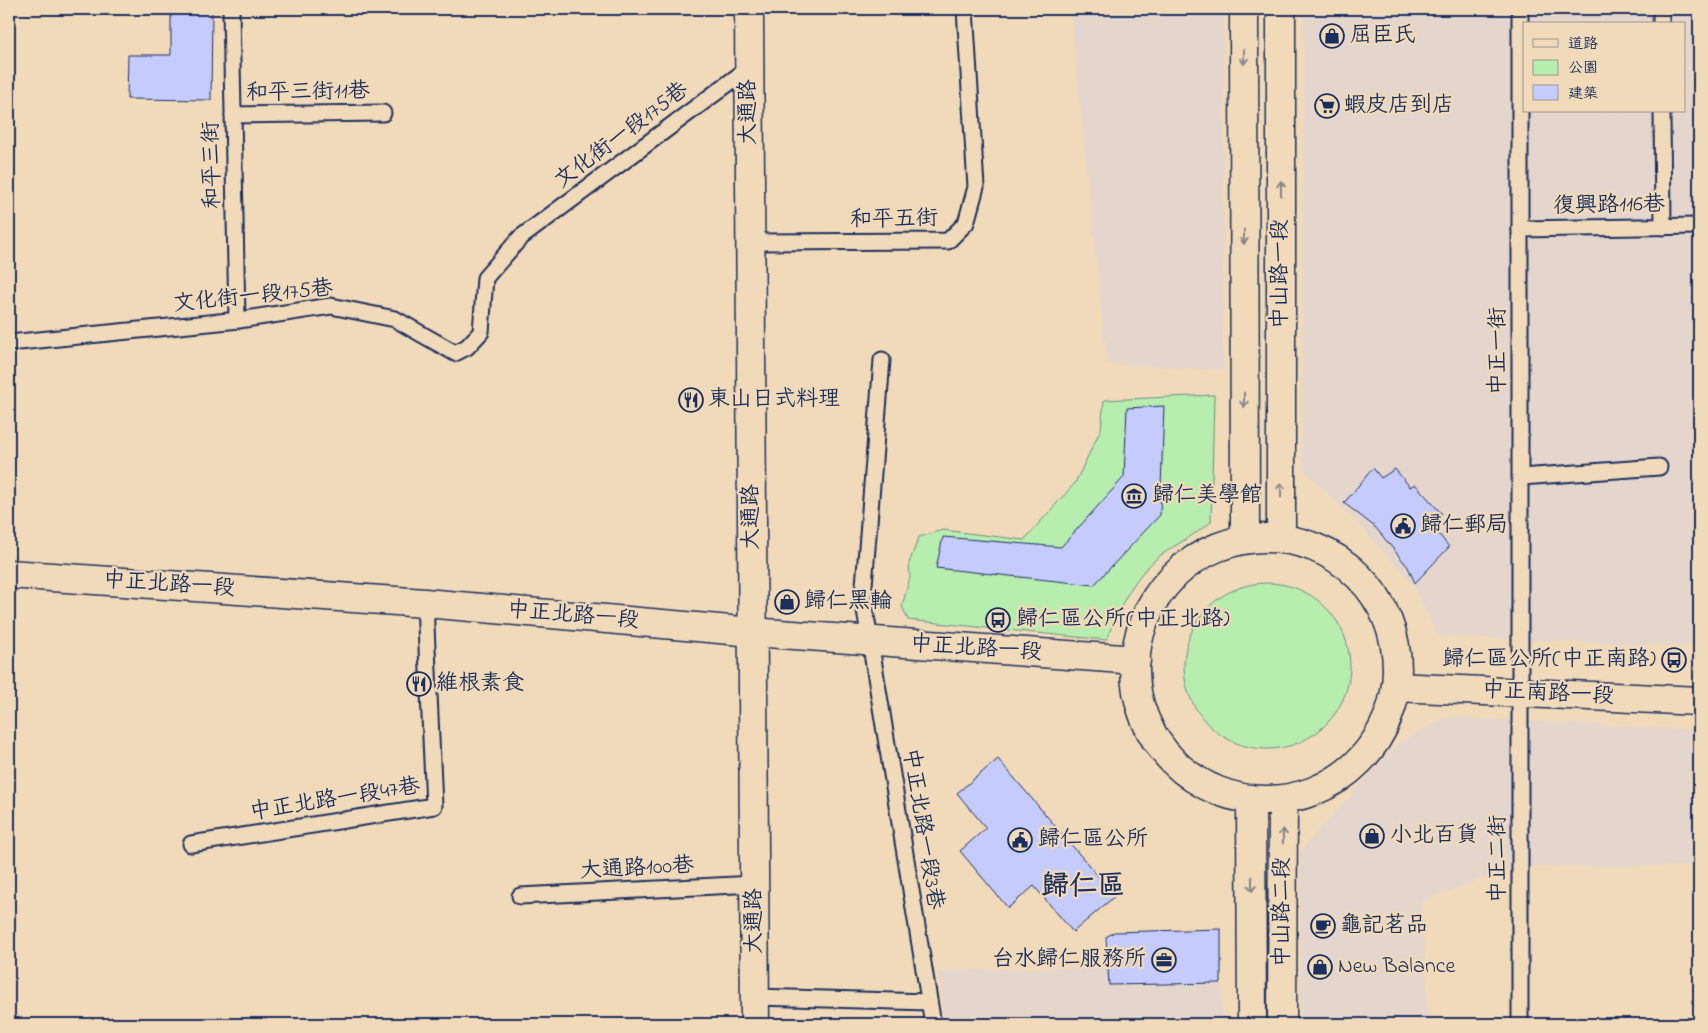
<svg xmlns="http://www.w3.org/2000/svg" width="1708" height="1033" font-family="'Indie Flower','LXGW WenKai TC',sans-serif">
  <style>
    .built { fill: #e4d6cd; fill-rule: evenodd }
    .green { fill: #b7edae; stroke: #698e86 }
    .building { fill: #c5cbfd; stroke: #1b2f5e }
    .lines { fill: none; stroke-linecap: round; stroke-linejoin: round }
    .service-casing { stroke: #1b2f5e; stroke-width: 19 }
    .minor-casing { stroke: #1b2f5e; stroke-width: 31 }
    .tertiary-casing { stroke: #1b2f5e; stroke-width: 31 }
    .secondary-casing { stroke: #1b2f5e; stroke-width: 31 }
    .service { stroke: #f1dab9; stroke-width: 15 }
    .minor { stroke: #f1dab9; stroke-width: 28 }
    .tertiary { stroke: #f1dab9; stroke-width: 28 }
    .secondary { stroke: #f1dab9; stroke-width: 28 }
    .oneway { stroke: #86848c }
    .labels { text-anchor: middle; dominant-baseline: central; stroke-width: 4.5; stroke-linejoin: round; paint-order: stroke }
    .poi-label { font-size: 22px; fill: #1b2f5e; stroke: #f1dab9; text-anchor: start }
    .street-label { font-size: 22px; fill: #1b2f5e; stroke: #f1dab9 }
    .district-label { font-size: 28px; font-weight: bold; fill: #1b2f5e; stroke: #f1dab9 }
  </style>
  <rect width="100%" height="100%" fill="#f1dab9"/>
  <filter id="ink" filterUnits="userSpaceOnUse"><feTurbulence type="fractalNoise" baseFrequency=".02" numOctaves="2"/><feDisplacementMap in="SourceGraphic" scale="10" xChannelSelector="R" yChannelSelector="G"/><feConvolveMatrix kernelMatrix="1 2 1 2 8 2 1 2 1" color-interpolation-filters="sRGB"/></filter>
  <g filter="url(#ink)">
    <!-- built -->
    <g class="built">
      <path d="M1070,9H1224L1223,370L1107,364Z"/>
      <path d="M1304,9H1699V647L1438,636L1412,583L1356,522L1302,468ZM1524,24H1684V111H1524Z"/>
      <path d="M1447,717L1699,730V866L1512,867L1421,902L1427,985V1024H1301L1300,851L1398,743Z"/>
      <path d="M1222,963V1024H944L939,971Z"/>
    </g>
    <!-- green -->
    <g class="green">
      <path d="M1214,395L1211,522C1195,535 1176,544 1160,556C1132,577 1119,610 1106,640L908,620L902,606L910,577L909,563L919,537L943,530L1024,540L1075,483L1101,429L1104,400Z"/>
      <circle cx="1267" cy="666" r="83"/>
    </g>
    <!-- building -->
    <g class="building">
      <path d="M171,9H212L211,100L127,99L128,55H171Z"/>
      <path d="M1164,406L1160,515L1094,585L936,568L943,537L1061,547L1124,477L1127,408Z"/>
      <path d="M1373,468L1381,478L1395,469L1410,487L1415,484L1442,514L1431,524L1449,547L1415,583L1408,567L1375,527L1344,503Z"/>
      <path d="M998,759L1115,896L1073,932L1034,886L1008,908L960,851L986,828L957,793Z"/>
      <path d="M1221,929V983L1109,985L1106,937L1114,932Z"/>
    </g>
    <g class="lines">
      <!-- service casing -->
      <g class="service-casing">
        <g id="service">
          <path d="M231,9L237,320"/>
          <path d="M1520,9V1024"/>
          <path d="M1661,9V24"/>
          <path d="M1662,111L1663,227"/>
          <path d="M233,115L383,113"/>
          <path d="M1520,229L1699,226"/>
          <path d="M750,242L948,241L966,223L976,187L965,9"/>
          <path d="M9,343L239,320L331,306L395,319L455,353L467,347L481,332L485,278L520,238L749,68"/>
          <path d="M882,360L863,598L933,1024"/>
          <path d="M1521,477L1659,467"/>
          <path d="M191,844L434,806L425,603"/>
          <path d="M520,896L755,884"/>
          <path d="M755,997L929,1002"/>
        </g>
      </g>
      <!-- minor casing -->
      <g class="minor-casing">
        <path id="minor" d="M749,9L755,1024"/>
      </g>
      <!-- tertiary casing -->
      <g class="tertiary-casing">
        <g id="tertiary">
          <path d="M9,574L425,603L753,632L1136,660"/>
          <path d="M1396,687L1699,701"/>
        </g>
      </g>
      <!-- secondary casing -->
      <g class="secondary-casing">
        <g id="secondary">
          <path d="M1244,9L1245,539"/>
          <path d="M1281,9V539"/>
          <circle cx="1266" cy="669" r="131"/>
          <path d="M1251,801L1252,1024"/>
          <path d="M1282,1024L1283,800"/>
        </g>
      </g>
      <!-- service -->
      <use href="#service" class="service"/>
      <!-- minor -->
      <use href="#minor" class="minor"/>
      <!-- tertiary -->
      <use href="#tertiary" class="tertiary"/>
      <!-- secondary -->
      <use href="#secondary" class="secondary"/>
    </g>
    <!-- one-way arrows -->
    <defs><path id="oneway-shaft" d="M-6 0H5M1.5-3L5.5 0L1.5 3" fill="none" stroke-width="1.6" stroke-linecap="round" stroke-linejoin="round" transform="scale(1.25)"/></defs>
    <g class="oneway">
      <use href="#oneway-shaft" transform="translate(1244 57) rotate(90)"/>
      <use href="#oneway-shaft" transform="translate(1281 188) rotate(-90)"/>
      <use href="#oneway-shaft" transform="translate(1244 237) rotate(90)"/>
      <use href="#oneway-shaft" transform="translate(1244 400) rotate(90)"/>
      <use href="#oneway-shaft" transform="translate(1281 490) rotate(-90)"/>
      <use href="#oneway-shaft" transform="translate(1283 836) rotate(-90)"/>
      <use href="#oneway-shaft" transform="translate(1252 884) rotate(90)"/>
    </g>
  </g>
  <!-- icons -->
  <defs>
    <g id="shop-ring" transform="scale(1.25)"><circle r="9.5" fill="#f1dab9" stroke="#1b2f5e" stroke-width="1.5"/><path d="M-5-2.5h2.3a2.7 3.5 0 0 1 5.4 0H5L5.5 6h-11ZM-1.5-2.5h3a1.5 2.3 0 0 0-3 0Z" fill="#1b2f5e"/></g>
    <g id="supermarket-ring" transform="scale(1.25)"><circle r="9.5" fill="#f1dab9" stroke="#1b2f5e" stroke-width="1.5"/><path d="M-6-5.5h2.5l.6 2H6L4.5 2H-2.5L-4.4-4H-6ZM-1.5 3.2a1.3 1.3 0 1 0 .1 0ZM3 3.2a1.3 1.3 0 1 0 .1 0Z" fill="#1b2f5e"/></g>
    <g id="restaurant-ring" transform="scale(1.25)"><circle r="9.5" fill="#f1dab9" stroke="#1b2f5e" stroke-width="1.5"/><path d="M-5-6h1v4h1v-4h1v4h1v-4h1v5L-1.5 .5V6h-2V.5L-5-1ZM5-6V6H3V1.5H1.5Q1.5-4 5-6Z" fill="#1b2f5e"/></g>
    <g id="museum-ring" transform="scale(1.25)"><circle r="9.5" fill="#f1dab9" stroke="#1b2f5e" stroke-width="1.5"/><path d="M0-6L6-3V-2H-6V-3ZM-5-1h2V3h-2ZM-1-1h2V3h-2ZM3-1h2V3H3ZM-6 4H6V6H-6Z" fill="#1b2f5e"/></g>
    <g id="civic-ring" transform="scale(1.25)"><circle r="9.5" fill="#f1dab9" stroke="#1b2f5e" stroke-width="1.5"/><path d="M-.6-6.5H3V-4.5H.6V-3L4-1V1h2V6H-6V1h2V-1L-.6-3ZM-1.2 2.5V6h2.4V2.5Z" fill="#1b2f5e"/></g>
    <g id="bus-ring" transform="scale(1.25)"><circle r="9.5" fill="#f1dab9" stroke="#1b2f5e" stroke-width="1.5"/><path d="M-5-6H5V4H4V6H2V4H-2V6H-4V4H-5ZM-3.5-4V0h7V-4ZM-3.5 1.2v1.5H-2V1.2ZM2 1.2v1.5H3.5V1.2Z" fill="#1b2f5e"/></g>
    <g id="cafe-ring" transform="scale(1.25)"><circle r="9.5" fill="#f1dab9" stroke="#1b2f5e" stroke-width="1.5"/><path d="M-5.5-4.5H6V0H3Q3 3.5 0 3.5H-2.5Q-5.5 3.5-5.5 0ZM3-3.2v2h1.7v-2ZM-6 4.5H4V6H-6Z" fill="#1b2f5e"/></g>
    <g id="office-ring" transform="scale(1.25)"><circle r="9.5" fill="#f1dab9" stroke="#1b2f5e" stroke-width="1.5"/><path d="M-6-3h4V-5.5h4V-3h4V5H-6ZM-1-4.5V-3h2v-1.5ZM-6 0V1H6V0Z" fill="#1b2f5e"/></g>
  </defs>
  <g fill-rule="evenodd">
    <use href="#shop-ring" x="1332" y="36"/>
    <use href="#supermarket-ring" x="1327" y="106"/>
    <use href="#restaurant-ring" x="691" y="400"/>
    <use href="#museum-ring" x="1134" y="496"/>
    <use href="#civic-ring" x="1403" y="526"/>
    <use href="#shop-ring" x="787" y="602"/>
    <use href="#bus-ring" x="998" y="620"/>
    <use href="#bus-ring" x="1674" y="660"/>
    <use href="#restaurant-ring" x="419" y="684"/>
    <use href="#shop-ring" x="1372" y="836"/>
    <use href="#civic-ring" x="1020" y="840"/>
    <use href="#cafe-ring" x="1323" y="926"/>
    <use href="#office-ring" x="1164" y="960"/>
    <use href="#shop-ring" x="1320" y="967"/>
  </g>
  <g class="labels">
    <!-- poi labels -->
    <g class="poi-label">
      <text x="1350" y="36">屈臣氏</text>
      <text x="1344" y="106">蝦皮店到店</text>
      <text x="708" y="400">東山日式料理</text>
      <text x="1152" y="496">歸仁美學館</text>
      <text x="1420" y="526">歸仁郵局</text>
      <text x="804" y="602">歸仁黑輪</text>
      <text x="1016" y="620">歸仁區公所(中正北路)</text>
      <text x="1656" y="660" text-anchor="end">歸仁區公所(中正南路)</text>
      <text x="436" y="684">維根素食</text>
      <text x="1390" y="836">小北百貨</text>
      <text x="1038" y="840">歸仁區公所</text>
      <text x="1340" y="926">龜記茗品</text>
      <text x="1146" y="960" text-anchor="end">台水歸仁服務所</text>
      <text x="1338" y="967">New Balance</text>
    </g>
    <!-- street labels -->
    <g class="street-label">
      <text transform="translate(308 93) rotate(-1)">和平三街11巷</text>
      <text transform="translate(749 112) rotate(-90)">大通路</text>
      <text transform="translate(622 136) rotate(-37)">文化街一段175巷</text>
      <text transform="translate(213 165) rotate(-91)">和平三街</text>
      <text transform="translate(1609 206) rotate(-1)">復興路116巷</text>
      <text transform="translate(894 220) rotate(-1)">和平五街</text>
      <text transform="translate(1281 274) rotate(-90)">中山路一段</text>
      <text transform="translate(253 297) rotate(-6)">文化街一段175巷</text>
      <text transform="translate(1499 351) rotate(-90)">中正一街</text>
      <text transform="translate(752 517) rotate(-90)">大通路</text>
      <text transform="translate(169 585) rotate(4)">中正北路一段</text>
      <text transform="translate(573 616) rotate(5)">中正北路一段</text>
      <text transform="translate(976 649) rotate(4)">中正北路一段</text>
      <text transform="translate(1548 694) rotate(3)">中正南路一段</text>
      <text transform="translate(335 800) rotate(-9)">中正北路一段47巷</text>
      <text transform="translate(922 829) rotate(81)">中正北路一段3巷</text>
      <text transform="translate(1499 859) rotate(-90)">中正二街</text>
      <text transform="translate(637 869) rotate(-3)">大通路100巷</text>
      <text transform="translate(1283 912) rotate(-90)">中山路二段</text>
      <text transform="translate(755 921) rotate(-90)">大通路</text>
    </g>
    <!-- district labels -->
    <g class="district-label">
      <text x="1083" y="887">歸仁區</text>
    </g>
  </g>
  <!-- margin -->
  <rect width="1708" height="1033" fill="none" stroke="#f1dab9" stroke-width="30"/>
  <rect x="15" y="15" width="1678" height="1003" fill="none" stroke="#1b2f5e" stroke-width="2" filter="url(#ink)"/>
  <!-- legend -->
  <rect x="1523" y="22" width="162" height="90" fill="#f1dab9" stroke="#9b9695"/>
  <rect x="1533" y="39" width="25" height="8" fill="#f1dab9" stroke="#9b9695"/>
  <text x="1568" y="48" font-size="15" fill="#1b2f5e">道路</text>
  <rect x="1533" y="60" width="25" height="15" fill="#b7edae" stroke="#9b9695"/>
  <text x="1568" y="72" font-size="15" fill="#1b2f5e">公園</text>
  <rect x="1533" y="85" width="25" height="15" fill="#c5cbfd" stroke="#9b9695"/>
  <text x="1568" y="98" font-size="15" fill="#1b2f5e">建築</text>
</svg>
